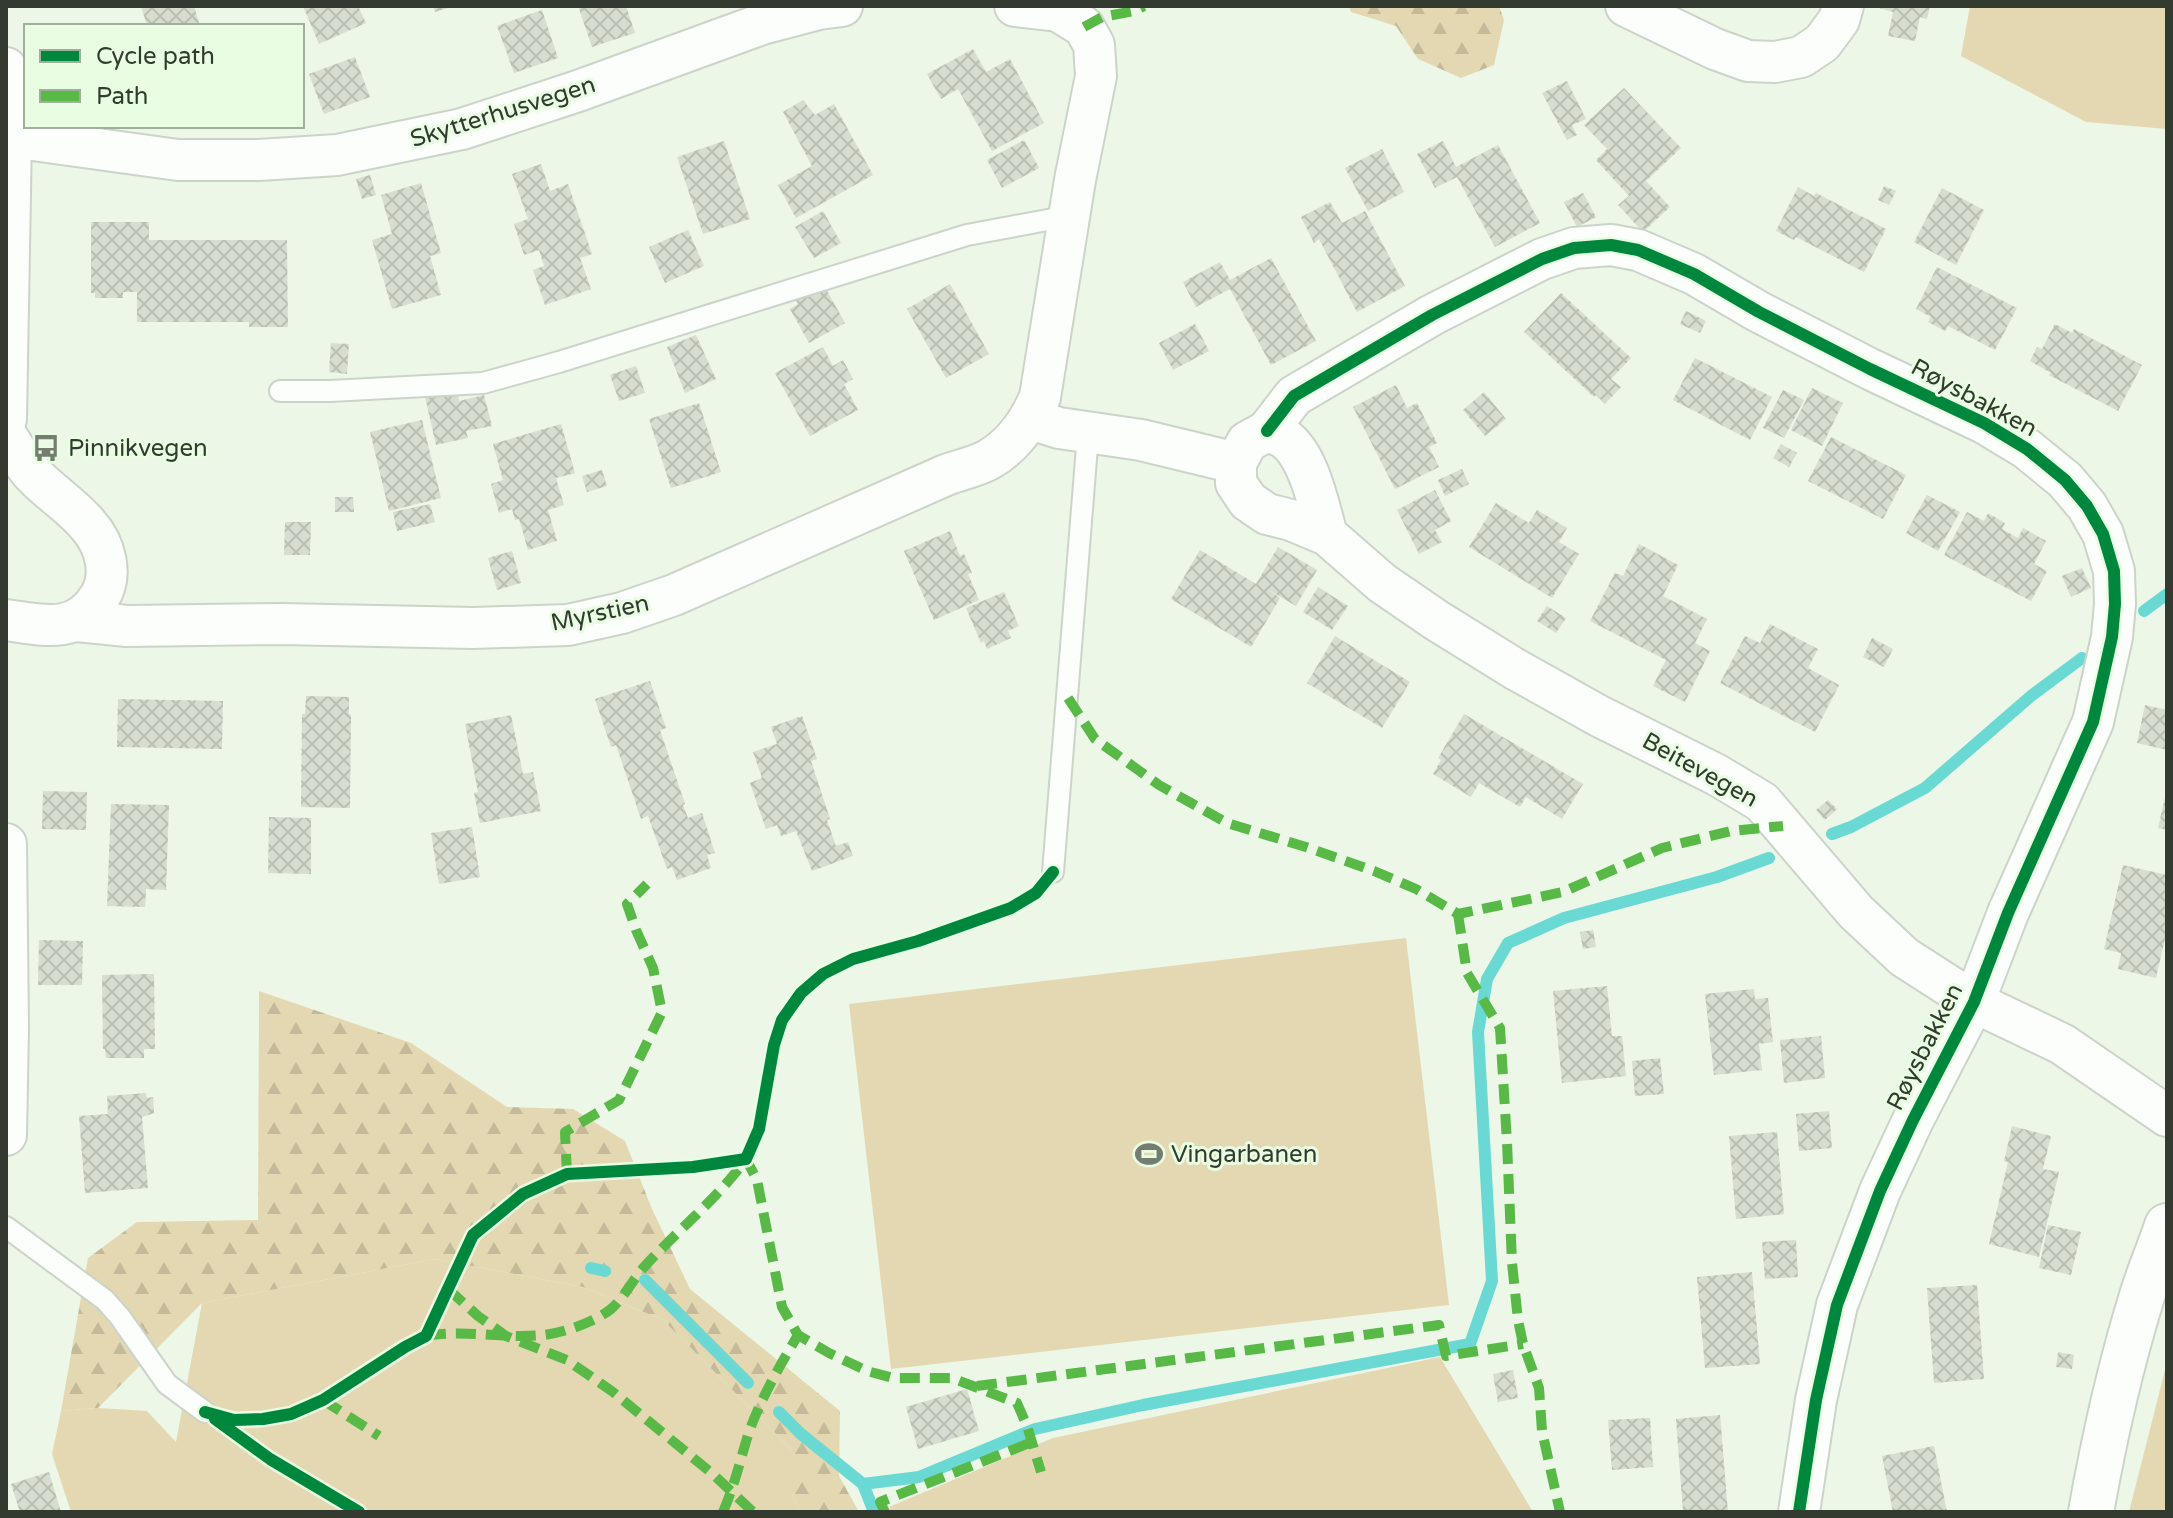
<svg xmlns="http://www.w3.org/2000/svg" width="2173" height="1518" font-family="'Varela Round',sans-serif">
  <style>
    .green { fill: #e4d8b2 }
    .forest { fill: url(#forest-firs) }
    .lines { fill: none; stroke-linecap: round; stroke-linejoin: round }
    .stream { stroke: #6bd9d3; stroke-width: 12 }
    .building { fill: url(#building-cross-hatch) }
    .lane-casing { stroke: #cbd4c8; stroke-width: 24 }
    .street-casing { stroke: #cbd4c8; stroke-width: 44 }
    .secondary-casing { stroke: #cbd4c8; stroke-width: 48 }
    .lane { stroke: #fcfefc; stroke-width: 20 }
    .street { stroke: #fcfefc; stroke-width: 40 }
    .secondary { stroke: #fcfefc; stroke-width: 44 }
    .quiet { stroke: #58b947; stroke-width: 10; stroke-dasharray: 20 10; stroke-linecap: butt }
    .cycleway-casing { stroke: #e8fde2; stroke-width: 17 }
    .cycleway { stroke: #00873e; stroke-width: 12 }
    .labels { text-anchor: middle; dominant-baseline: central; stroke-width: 6; stroke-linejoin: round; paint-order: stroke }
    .street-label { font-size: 24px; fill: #333b30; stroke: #e8fde2 }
    .poi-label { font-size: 24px; fill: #333b30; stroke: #e8fde2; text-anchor: start }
  </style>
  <defs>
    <pattern id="forest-firs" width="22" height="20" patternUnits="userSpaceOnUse" patternTransform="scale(2)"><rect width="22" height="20" fill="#e4d8b2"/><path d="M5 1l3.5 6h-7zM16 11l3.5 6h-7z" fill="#c4ba99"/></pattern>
    <pattern id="building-cross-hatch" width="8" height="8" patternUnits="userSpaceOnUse" patternTransform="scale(2)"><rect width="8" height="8" fill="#d7ddcf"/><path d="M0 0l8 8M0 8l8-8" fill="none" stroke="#b9bfb2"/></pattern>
  </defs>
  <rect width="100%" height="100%" fill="#ecf7e8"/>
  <!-- green -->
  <g class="green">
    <path d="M1970,6H2167V129L2086,122L1961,56Z"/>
    <path d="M1406,938L1449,1305L891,1369L849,1004Z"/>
    <path d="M435,1259L583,1287L663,1320L792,1450V1494L800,1512H71L52,1454L61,1411L98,1408L147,1411L176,1442L202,1303Z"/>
    <path d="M1440,1357L1533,1512H892L889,1507L1053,1438Z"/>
    <path d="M2167,1362V1512H2129Z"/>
  </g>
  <!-- forest -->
  <g class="forest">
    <path d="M1349,6H1499L1504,20L1494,65L1461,78L1418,59L1396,26L1351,12Z"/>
    <path d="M259,991L411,1043L507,1107L573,1109L625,1141L652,1209L690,1289L840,1411L839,1476L859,1512H800L792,1494V1450L663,1320L583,1287L435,1259L202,1303L98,1408L61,1411L88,1258L137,1222L258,1220Z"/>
  </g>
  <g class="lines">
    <!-- stream -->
    <g class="stream">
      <path d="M2144,611L2167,594"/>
      <path d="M1832,834L1851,827L1925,788L2031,696L2082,658"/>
      <path d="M591,1268L605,1271"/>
      <path d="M645,1280L748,1383"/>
      <path d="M779,1412L801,1434L863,1484L919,1477L1035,1429L1143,1405L1470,1344L1492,1281L1478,1032L1487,979L1508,943L1564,918L1717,877L1769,858"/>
      <path d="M863,1484L874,1512"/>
    </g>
  </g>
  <!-- building -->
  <g class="building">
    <path d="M141,6H194L200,26H147Z"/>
    <path d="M303,6H358L366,23L319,44Z"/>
    <path d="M433,6H451V7L435,12Z"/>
    <path d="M578,6H626L635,33L592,47Z"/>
    <path d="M1872,6H1930L1927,19L1920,17L1915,41L1888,36L1893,12Z"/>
    <path d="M542,10L558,58L514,73L497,26Z"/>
    <path d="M973,49L986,72L1010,59L1044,123L992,151L958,89L941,99L927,74Z"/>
    <path d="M355,57L370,97L324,114L309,74Z"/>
    <path d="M1567,81L1586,119L1572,125L1577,135L1567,140L1542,93Z"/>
    <path d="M1624,88L1681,148L1646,181L1670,207L1643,232L1618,205L1629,196L1596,160L1607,149L1584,125Z"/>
    <path d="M803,100L815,115L834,104L873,175L796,218L778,185L812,166L783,112Z"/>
    <path d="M1024,140L1039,168L1002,188L987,160Z"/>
    <path d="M724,141L750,219L703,234L677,157Z"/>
    <path d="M1443,141L1456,167L1498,145L1540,223L1495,247L1457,177L1435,188L1417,154Z"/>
    <path d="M1382,149L1404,192L1368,211L1345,168Z"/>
    <path d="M541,164L550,191L568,184L592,254L580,258L591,289L545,305L533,270L544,266L539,250L524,255L514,224L528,219L512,174Z"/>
    <path d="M370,175L376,195L362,199L356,179Z"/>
    <path d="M421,183L441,253L430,256L441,295L392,309L372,240L392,234L381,195Z"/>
    <path d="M1884,186L1896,191L1889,205L1878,200Z"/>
    <path d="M1798,187L1814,196L1816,193L1886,229L1864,272L1796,237L1794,240L1776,231Z"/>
    <path d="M1942,188L1984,210L1956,265L1914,242Z"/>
    <path d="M1583,193L1596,217L1577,227L1564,202Z"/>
    <path d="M1330,202L1342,223L1365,211L1405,286L1357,312L1319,239L1314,243L1301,217Z"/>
    <path d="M823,211L841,243L814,258L795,227Z"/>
    <path d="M91,222H149V240H287L288,327H249V322H137V292H123V298H95V293H91Z"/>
    <path d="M688,230L704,266L665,283L649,247Z"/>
    <path d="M1271,258L1316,341L1271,365L1230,289L1196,307L1183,282L1220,262L1230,280Z"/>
    <path d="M1937,267L2017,308L1995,350L1948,326L1945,331L1928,322L1931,317L1916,309Z"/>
    <path d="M950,284L989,354L946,378L907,309Z"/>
    <path d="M813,289L816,294L826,289L845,323L809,343L790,309L798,304L795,299Z"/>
    <path d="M1561,293L1631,358L1611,379L1621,387L1605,404L1596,395L1594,397L1524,332Z"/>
    <path d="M1686,311L1706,321L1700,333L1680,324Z"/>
    <path d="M1195,324L1209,351L1173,370L1159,343Z"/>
    <path d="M2055,324L2072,333L2074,329L2142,365L2118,411L2049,375L2051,373L2030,361L2037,347L2042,349Z"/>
    <path d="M696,335L716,379L685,393L667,347Z"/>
    <path d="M331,343L349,344L347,374L329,372Z"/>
    <path d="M823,347L833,366L843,360L853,379L844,384L858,410L810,436L775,373Z"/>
    <path d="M1695,358L1772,397L1750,440L1673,400Z"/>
    <path d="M636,366L645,393L619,401L610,375Z"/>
    <path d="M1396,385L1407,408L1417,403L1437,443L1429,447L1439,467L1395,489L1353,407Z"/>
    <path d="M1812,388L1843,403L1822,446L1791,430Z"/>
    <path d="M457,390L459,401L484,395L492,426L466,431L468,438L436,445L425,397Z"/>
    <path d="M1783,390L1804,400L1784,438L1763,428Z"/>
    <path d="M1484,392L1506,419L1485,436L1463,410Z"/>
    <path d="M699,403L721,472L671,488L649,419Z"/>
    <path d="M422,420L441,498L389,511L370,432Z"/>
    <path d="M561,424L575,473L556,478L564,505L548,510L557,541L528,550L519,519L515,520L512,509L499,513L491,484L503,480L493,444Z"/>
    <path d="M1831,437L1906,475L1883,519L1808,481Z"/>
    <path d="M1781,444L1797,453L1789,467L1773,458Z"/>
    <path d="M1462,469L1469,484L1445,496L1438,480Z"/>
    <path d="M602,470L607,486L587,492L582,476Z"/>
    <path d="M1435,490L1451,521L1435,530L1442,542L1419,554L1397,510Z"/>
    <path d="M1927,495L1960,512L1938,551L1906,533Z"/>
    <path d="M335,497H353L354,512H335Z"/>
    <path d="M1496,503L1529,523L1537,510L1567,528L1559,542L1579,554L1552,598L1469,547Z"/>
    <path d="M430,504L435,522L397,531L393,512Z"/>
    <path d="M1967,512L1984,521L1988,513L2005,523L2002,529L2018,538L2023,528L2046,541L2034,564L2047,571L2031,601L1944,555Z"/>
    <path d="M285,522H311L310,555H284Z"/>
    <path d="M950,531L960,556L964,554L972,573L968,574L979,600L934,620L904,551Z"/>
    <path d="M1639,544L1678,565L1663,596L1707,619L1695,643L1710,651L1685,702L1653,686L1666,660L1590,621L1615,573L1623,576Z"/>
    <path d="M1278,547L1317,570L1296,606L1267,589L1280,598L1251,647L1171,599L1200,550L1256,584Z"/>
    <path d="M512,551L521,583L497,590L488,558Z"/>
    <path d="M2082,568L2091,588L2071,597L2062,576Z"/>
    <path d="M1318,587L1348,606L1332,630L1303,612Z"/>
    <path d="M1004,592L1019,626L1008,631L1011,638L987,649L984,641L981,643L966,608Z"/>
    <path d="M1547,606L1566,618L1556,633L1537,621Z"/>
    <path d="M1770,624L1818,649L1808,668L1839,685L1815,732L1720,683L1745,636L1760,643Z"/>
    <path d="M1335,636L1410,682L1382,728L1307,683Z"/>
    <path d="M1872,638L1893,649L1884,667L1863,657Z"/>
    <path d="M650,681L666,728L660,730L685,804L683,805L688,818L702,813L715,853L707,855L711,868L677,880L672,867L667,869L648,816L641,819L616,745L611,747L595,699Z"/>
    <path d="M306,696L349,697V714L351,715L350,808L301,807L302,714H305Z"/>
    <path d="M118,699L223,701L222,749L117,747Z"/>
    <path d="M2145,705L2167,710V750L2137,743Z"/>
    <path d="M1464,714L1583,784L1562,819L1526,797L1520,807L1479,783L1471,797L1433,774L1441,760L1438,758Z"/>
    <path d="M511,715L523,774L533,772L541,811L480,823L474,793L478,792L465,724Z"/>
    <path d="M802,716L817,759L811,761L830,819L827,820L836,846L848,842L853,856L812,871L796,831L781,836L777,825L766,829L750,783L762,778L753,752L777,744L771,727Z"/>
    <path d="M43,791L87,792L86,830L42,829Z"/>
    <path d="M2166,793H2167V830L2158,828Z"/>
    <path d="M1828,800L1837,809L1825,820L1816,810Z"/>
    <path d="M111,804L169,805L166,890L146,889L145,907L107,906Z"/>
    <path d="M269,817L311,818V874L268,873Z"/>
    <path d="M472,827L480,877L439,884L431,833Z"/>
    <path d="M2123,865L2167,875V930L2156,978L2118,969L2121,953L2104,949Z"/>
    <path d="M1593,930L1596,947L1583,949L1580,932Z"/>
    <path d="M39,940L83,941L82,985H38Z"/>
    <path d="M154,974L155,1049H144V1058H106L105,1049H103L102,975Z"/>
    <path d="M1607,986L1612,1036H1622L1626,1076L1562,1083L1553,991Z"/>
    <path d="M1754,989L1755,999L1768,998L1773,1042L1759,1044L1762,1070L1714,1075L1705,994Z"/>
    <path d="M1821,1036L1825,1078L1784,1083L1780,1040Z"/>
    <path d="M1660,1058L1664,1094L1635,1096L1632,1061Z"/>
    <path d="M146,1093L147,1098L153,1097L154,1113L142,1117L148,1188L85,1193L79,1116L108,1114L107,1096Z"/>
    <path d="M1829,1111L1832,1148L1799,1151L1796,1114Z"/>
    <path d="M2012,1126L2051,1136L2043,1169L2059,1172L2039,1257L1989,1244L2008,1162L2004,1161Z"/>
    <path d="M1777,1132L1784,1214L1736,1219L1729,1136Z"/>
    <path d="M2048,1225L2081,1232L2071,1275L2039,1268Z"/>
    <path d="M1796,1240L1798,1277L1765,1279L1762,1242Z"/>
    <path d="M1752,1272L1760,1364L1705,1368L1697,1277Z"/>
    <path d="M1977,1285L1984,1379L1934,1383L1927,1288Z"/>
    <path d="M2058,1352L2074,1355L2072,1369L2056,1367Z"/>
    <path d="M1513,1370L1518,1398L1498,1402L1493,1374Z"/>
    <path d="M967,1389L979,1431L918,1449L906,1407Z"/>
    <path d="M1720,1415L1728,1512H1683L1676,1419Z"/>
    <path d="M1650,1418L1653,1467L1612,1470L1608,1420Z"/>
    <path d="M1934,1446L1947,1512H1893L1882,1456Z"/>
    <path d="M49,1472L61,1512H20L11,1484Z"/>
  </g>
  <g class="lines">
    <!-- lane casing -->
    <g class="lane-casing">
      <g id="lane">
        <path d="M280,391H330L483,383L559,362L967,235L1069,216"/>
        <path d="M1053,872L1088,434"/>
        <path d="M6,1227L105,1300L120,1317L167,1384L205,1412"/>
      </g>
    </g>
    <!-- street casing -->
    <g class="street-casing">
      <g id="street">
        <path d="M1626,6L1715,49L1748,61L1775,62L1801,57L1822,43L1839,20L1843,6"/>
        <path d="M6,68L11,137L6,419"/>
        <path d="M11,137L178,160H259L337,155L462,129L578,91L762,24L819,9L842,6"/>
        <path d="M1030,419L1059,428L1141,440L1236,463"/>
        <path d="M1267,431L1294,396L1432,315L1542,259L1574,248L1611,245L1638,250L1694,274L1759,312L1870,369L1984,423L2027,449L2065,480L2087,506L2103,534L2114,571L2115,604L2112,637L2093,722L2008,913L1974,1002L1913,1120L1880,1191L1837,1305L1816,1400L1799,1512"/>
        <path d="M6,435C14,447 21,460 30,471C47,491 71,504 88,525C105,544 114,575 99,598C76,635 43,625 6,620"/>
        <path d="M1327,535C1319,507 1309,455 1284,438C1279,435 1272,433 1267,431L1247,442L1236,463V483L1248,501L1267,514L1291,520L1327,535L1382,583L1436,620L1515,669L1599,716L1717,775L1762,802L1856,912L1904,957L1974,1002L2062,1044L2167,1116"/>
        <path d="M77,621L127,626L282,624L473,628L568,625L622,613L674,595L946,475C959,470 975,467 988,460C1013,446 1029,423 1040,397L1075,180L1096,76L1094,45L1084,27L1058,11L1015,6"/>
        <path d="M6,844L8,1028L6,1135"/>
      </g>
    </g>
    <!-- secondary casing -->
    <g class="secondary-casing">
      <path id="secondary" d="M2091,1512C2104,1439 2120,1367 2142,1296C2149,1273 2159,1250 2167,1226"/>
    </g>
    <!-- lane -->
    <use href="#lane" class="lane"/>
    <!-- street -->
    <use href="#street" class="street"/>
    <!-- secondary -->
    <use href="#secondary" class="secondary"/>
    <!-- quiet -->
    <g class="quiet">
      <path d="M1084,27L1102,17L1134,11L1144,6"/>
      <path d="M1068,698L1095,739L1159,785L1227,823L1306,847L1374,871L1416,889L1458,914L1563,892L1662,848L1731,831L1783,826"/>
      <path d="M1458,914L1467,973L1500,1028L1507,1142L1512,1263L1518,1320L1523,1344L1539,1388L1542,1431L1560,1512"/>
      <path d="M567,1174L565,1132L619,1100L662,1012L653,968L636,930L627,904L647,884"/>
      <path d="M448,1289L478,1316L506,1336L567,1360L613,1392L714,1475L753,1512"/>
      <path d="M426,1336C467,1329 503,1339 543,1335C563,1333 595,1322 611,1309C624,1298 633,1279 645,1266C678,1230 717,1199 746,1159L757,1180L782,1307L798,1335L829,1353L867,1371L893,1378H952L1017,1403L1027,1426L1041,1472"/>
      <path d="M977,1386L1439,1325L1446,1356L1523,1344"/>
      <path d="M323,1400L379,1436"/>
      <path d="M723,1512C734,1487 740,1461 748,1435C760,1400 779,1367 798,1335"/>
      <path d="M885,1512L880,1502L1032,1442"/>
    </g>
    <!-- cycleway casing -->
    <g class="cycleway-casing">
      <g id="cycleway">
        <path d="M1267,431L1294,396L1432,315L1542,259L1574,248L1611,245L1638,250L1694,274L1759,312L1870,369L1984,423L2027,449L2065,480L2087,506L2103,534L2114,571L2115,604L2112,637L2093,722L2008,913L1974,1002L1913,1120L1880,1191L1837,1305L1816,1400L1799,1512"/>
        <path d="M205,1412L234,1420L263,1419L291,1414L323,1400L405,1347L426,1336L473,1235L523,1194L567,1174L693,1167L746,1159L759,1129L774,1045L782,1020L801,993L823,974L853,959L918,941L1011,908L1036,893L1053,872"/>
        <path d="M215,1419L270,1459L359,1512"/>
      </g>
    </g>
    <!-- cycleway -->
    <use href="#cycleway" class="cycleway"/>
  </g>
  <!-- icons -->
  <defs>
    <g id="bus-bare" transform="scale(2.16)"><path d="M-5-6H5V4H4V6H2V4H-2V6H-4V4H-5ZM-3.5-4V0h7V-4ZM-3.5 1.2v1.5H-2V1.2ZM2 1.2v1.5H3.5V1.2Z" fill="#747d70" stroke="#e8fde2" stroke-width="2.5" paint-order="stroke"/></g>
    <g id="stadium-bare" transform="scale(2.16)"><path d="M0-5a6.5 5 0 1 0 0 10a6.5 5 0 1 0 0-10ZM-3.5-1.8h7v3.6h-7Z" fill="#747d70" stroke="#e8fde2" stroke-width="2.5" paint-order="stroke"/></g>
  </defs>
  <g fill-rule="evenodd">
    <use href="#bus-bare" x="46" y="448"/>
    <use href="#stadium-bare" x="1149" y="1154"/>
  </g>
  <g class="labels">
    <!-- street labels -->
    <g class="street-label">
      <text transform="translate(503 112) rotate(-17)">Skytterhusvegen</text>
      <text transform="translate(1974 398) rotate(28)">Røysbakken</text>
      <text transform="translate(600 613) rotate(-12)">Myrstien</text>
      <text transform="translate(1700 770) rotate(29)">Beitevegen</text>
      <text transform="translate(1925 1047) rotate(-63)">Røysbakken</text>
    </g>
    <!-- poi labels -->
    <g class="poi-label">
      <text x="68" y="448">Pinnikvegen</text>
      <text x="1171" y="1154">Vingarbanen</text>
    </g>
  </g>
  <!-- border -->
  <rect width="2173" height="1518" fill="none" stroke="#333b30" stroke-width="16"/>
  <!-- legend -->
  <rect x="24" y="24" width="280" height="104" fill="#e8fde2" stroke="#a0af9b" stroke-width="2"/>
  <rect x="40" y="50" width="40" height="12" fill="#00873e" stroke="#a0af9b" stroke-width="2"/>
  <text x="96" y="64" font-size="24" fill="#333b30">Cycle path</text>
  <rect x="40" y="90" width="40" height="12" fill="#58b947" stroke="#a0af9b" stroke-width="2"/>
  <text x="96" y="104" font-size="24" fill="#333b30">Path</text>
</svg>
